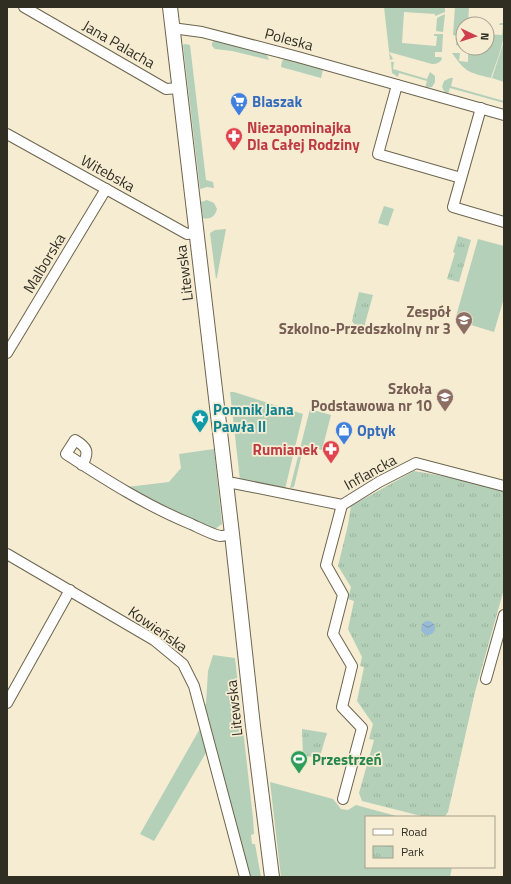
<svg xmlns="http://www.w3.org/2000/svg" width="511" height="884" font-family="'Titillium Web',sans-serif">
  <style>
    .green { fill: #b4d0b8 }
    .park { fill: url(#park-tufts) }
    .water { fill: url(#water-waves) }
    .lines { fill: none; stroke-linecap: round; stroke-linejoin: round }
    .street-casing { stroke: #6e654f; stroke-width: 12 }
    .secondary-casing { stroke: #6e654f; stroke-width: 16 }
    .street { stroke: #fff; stroke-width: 10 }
    .secondary { stroke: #fff; stroke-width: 14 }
    .labels { text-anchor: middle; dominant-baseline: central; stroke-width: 3.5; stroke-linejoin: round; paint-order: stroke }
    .street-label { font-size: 15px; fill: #302d23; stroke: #f5ecd2 }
    .shop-label { font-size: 15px; font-weight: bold; fill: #366cbe; stroke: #f5ecd2; text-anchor: start }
    .health-label { font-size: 15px; font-weight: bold; fill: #be3a42; stroke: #f5ecd2; text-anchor: start }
    .education-label { font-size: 15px; font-weight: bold; fill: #785e54; stroke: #f5ecd2; text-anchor: end }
    .culture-label { font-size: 15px; font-weight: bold; fill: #0d838f; stroke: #f5ecd2; text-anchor: start }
    .leisure-label { font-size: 15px; font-weight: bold; fill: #27864d; stroke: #f5ecd2; text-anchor: start }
  </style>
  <defs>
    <pattern id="park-tufts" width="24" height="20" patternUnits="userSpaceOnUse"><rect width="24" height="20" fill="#b4d0b8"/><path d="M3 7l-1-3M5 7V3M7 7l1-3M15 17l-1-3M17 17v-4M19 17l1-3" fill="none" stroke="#9bb39e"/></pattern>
    <pattern id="water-waves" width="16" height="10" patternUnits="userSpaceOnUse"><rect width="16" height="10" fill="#97bad5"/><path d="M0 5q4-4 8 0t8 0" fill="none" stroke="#7c98ac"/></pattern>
  </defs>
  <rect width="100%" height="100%" fill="#f5ecd2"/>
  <!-- green -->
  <g class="green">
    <path d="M384,7H445V12L435,16V14L404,12L402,43L436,46L437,36H434V34H443L442,52H435V57H441L442,59C440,63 436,64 432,64L389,52L393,59L390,60Z"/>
    <path d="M455,7H469L468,24H463V46L456,45L457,36L453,35Z"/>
    <path d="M445,14L443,32L436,31L437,18Z"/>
    <path d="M500,23H503C508,37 495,64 491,78C468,72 466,73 452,53H460L459,61L468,62V48H487V34L502,35L503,25H499Z"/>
    <path d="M214,40L266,53L269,60L232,51L215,49L212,46V43Z"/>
    <path d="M504,41V82L492,78Z"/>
    <path d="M185,44L190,45L206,180L213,182L214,188L207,187L200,189L183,45Z"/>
    <path d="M286,58L323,69L321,78L281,67L282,61Z"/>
    <path d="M391,62H394L393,69L427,79L430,72L435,76V82L432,87L425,88L427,81L399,73L398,77L392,73Z"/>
    <path d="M450,78H453L451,86L504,101V103L450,88L448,94L445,93L442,87L444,81Z"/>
    <path d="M207,200L214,203L217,209C215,216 211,220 203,218L201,202Z"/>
    <path d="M384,206L394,209L388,226L378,223Z"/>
    <path d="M226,229L217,277L216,279L210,233L215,230Z"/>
    <path d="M478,239L504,246V298L494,332L455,320Z"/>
    <path d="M230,392H234L303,414L285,489L240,480Z"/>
    <path d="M310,409L331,415L322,450L304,445L294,487L290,488Z"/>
    <path d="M214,449L222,524L215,529L165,509L127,487L169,482L181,468L179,454Z"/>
    <path d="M213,655L235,658L253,818L254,834L251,835L252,844H255L261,877H248L204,705L206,704L208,671Z"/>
    <path d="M202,725L207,751L154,841L140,834Z"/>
    <path d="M270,782L333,799L341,809L348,810L356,805L400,817H366V867H452L450,877H281Z"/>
  </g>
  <!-- park -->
  <g class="park">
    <path d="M458,236L471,240L459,282L447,279L455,253L453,252Z"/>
    <path d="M359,292L373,295L364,327L355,325L352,321Z"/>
    <path d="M414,471L460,479L504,490V589L475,692L448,812L444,817H425L362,801L359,793L374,740L369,739L373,724L357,701L364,667L360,666L362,657L348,629L354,601L348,599L351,587L338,566L348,525L351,506Z"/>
    <path d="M302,729L327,733L320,756L303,757Z"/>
  </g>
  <!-- water -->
  <circle class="water" cx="428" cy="628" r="7"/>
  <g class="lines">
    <!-- street casing -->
    <g class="street-casing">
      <g id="street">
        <path d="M24,7L166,89L179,88"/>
        <path d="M172,28L202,32L298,57L504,115"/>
        <path d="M397,85L378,154L461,178"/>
        <path d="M481,108L453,207L504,222"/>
        <path d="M7,134L187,234L196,233"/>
        <path d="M7,353L106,189"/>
        <path d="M82,465C90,452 87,447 75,440L66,454C106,480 147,506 191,524C200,528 211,534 220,536C224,536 228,535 232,534"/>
        <path d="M226,484L233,483L342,505L379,482L416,463L504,486"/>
        <path d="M342,505L326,565L343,595L333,634L352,666L342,707L362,728L343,799"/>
        <path d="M7,554L154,640L183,664L194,686L245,877"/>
        <path d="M486,679L504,615"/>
        <path d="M7,703L70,590"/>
      </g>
    </g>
    <!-- secondary casing -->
    <g class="secondary-casing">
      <path id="secondary" d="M170,7L232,534L253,726L272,877"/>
    </g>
    <!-- street -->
    <use href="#street" class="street"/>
    <!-- secondary -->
    <use href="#secondary" class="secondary"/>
  </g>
  <!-- icons -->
  <defs>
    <g id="supermarket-pin" transform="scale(0.9)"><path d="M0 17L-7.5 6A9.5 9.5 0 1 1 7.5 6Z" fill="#3f7fe0" stroke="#f5ecd2"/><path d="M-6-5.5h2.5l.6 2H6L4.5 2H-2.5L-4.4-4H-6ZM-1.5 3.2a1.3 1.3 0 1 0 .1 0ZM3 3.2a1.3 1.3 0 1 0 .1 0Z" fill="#fff"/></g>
    <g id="pharmacy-pin" transform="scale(0.9)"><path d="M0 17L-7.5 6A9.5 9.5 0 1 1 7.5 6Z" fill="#e0444e" stroke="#f5ecd2"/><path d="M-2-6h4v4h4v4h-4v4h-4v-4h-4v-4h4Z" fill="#fff"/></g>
    <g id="school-pin" transform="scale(0.9)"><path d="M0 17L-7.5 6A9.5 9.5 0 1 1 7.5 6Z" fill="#8d6e63" stroke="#f5ecd2"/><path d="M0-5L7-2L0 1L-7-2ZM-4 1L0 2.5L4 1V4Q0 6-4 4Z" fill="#fff"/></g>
    <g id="sight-pin" transform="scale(0.9)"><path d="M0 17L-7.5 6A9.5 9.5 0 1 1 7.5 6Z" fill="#0f9aa8" stroke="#f5ecd2"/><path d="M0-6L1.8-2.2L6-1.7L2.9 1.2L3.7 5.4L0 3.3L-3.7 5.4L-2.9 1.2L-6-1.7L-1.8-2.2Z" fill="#fff"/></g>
    <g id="shop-pin" transform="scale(0.9)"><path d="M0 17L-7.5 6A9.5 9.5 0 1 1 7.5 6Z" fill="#3f7fe0" stroke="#f5ecd2"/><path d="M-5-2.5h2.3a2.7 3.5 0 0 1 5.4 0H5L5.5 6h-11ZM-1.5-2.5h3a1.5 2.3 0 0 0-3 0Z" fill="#fff"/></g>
    <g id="stadium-pin" transform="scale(0.9)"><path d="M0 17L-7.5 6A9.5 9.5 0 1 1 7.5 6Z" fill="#2e9e5b" stroke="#f5ecd2"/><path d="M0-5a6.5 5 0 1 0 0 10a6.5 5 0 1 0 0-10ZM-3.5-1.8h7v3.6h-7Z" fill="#fff"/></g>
  </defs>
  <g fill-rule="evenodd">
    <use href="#supermarket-pin" x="239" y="101"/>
    <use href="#pharmacy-pin" x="234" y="136"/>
    <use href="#school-pin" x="464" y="320"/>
    <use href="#school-pin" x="445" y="397"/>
    <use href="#sight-pin" x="200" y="418"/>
    <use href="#shop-pin" x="344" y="430"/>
    <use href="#pharmacy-pin" x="331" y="449"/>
    <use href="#stadium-pin" x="299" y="759"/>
  </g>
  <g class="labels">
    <!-- street labels -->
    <g class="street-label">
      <text transform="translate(289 39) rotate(15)">Poleska</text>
      <text transform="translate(119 44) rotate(30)">Jana Palacha</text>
      <text transform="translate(108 173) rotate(29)">Witebska</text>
      <text transform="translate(44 263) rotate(-59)">Malborska</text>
      <text transform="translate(184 273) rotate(-97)">Litewska</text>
      <text transform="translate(370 472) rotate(-29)">Inflancka</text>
      <text transform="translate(158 629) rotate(35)">Kowieńska</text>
      <text transform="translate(234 708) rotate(-96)">Litewska</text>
    </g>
    <!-- shop labels -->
    <g class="shop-label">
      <text x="252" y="101">Blaszak</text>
      <text x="357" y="430">Optyk</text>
    </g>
    <!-- health labels -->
    <g class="health-label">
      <text x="247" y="127">Niezapominajka<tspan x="247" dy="17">Dla Całej Rodziny</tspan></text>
      <text x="318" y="449" text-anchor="end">Rumianek</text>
    </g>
    <!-- education labels -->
    <g class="education-label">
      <text x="451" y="311">Zespół<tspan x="451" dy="17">Szkolno-Przedszkolny nr 3</tspan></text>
      <text x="432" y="388">Szkoła<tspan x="432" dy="17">Podstawowa nr 10</tspan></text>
    </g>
    <!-- culture labels -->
    <g class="culture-label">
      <text x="213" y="409">Pomnik Jana<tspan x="213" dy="17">Pawła II</tspan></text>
    </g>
    <!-- leisure labels -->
    <g class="leisure-label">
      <text x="312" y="759">Przestrzeń</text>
    </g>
  </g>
  <!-- border -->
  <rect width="511" height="884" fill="none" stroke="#302d23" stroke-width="16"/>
  <!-- legend -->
  <rect x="365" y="816" width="130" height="52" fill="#f5ecd2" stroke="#a6a08c"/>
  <rect x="373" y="829" width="20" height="6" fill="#ffffff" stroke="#a6a08c"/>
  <text x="401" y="836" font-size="12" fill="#302d23">Road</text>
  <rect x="373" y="846" width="20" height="12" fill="url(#park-tufts)" stroke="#a6a08c"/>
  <text x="401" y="856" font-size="12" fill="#302d23">Park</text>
  <!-- north arrow -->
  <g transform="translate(475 36) rotate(94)"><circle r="19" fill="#f5ecd2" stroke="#a6a08c"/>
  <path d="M0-3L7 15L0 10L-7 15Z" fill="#cf3e4d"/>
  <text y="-6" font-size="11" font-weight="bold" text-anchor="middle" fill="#302d23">N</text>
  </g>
</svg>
